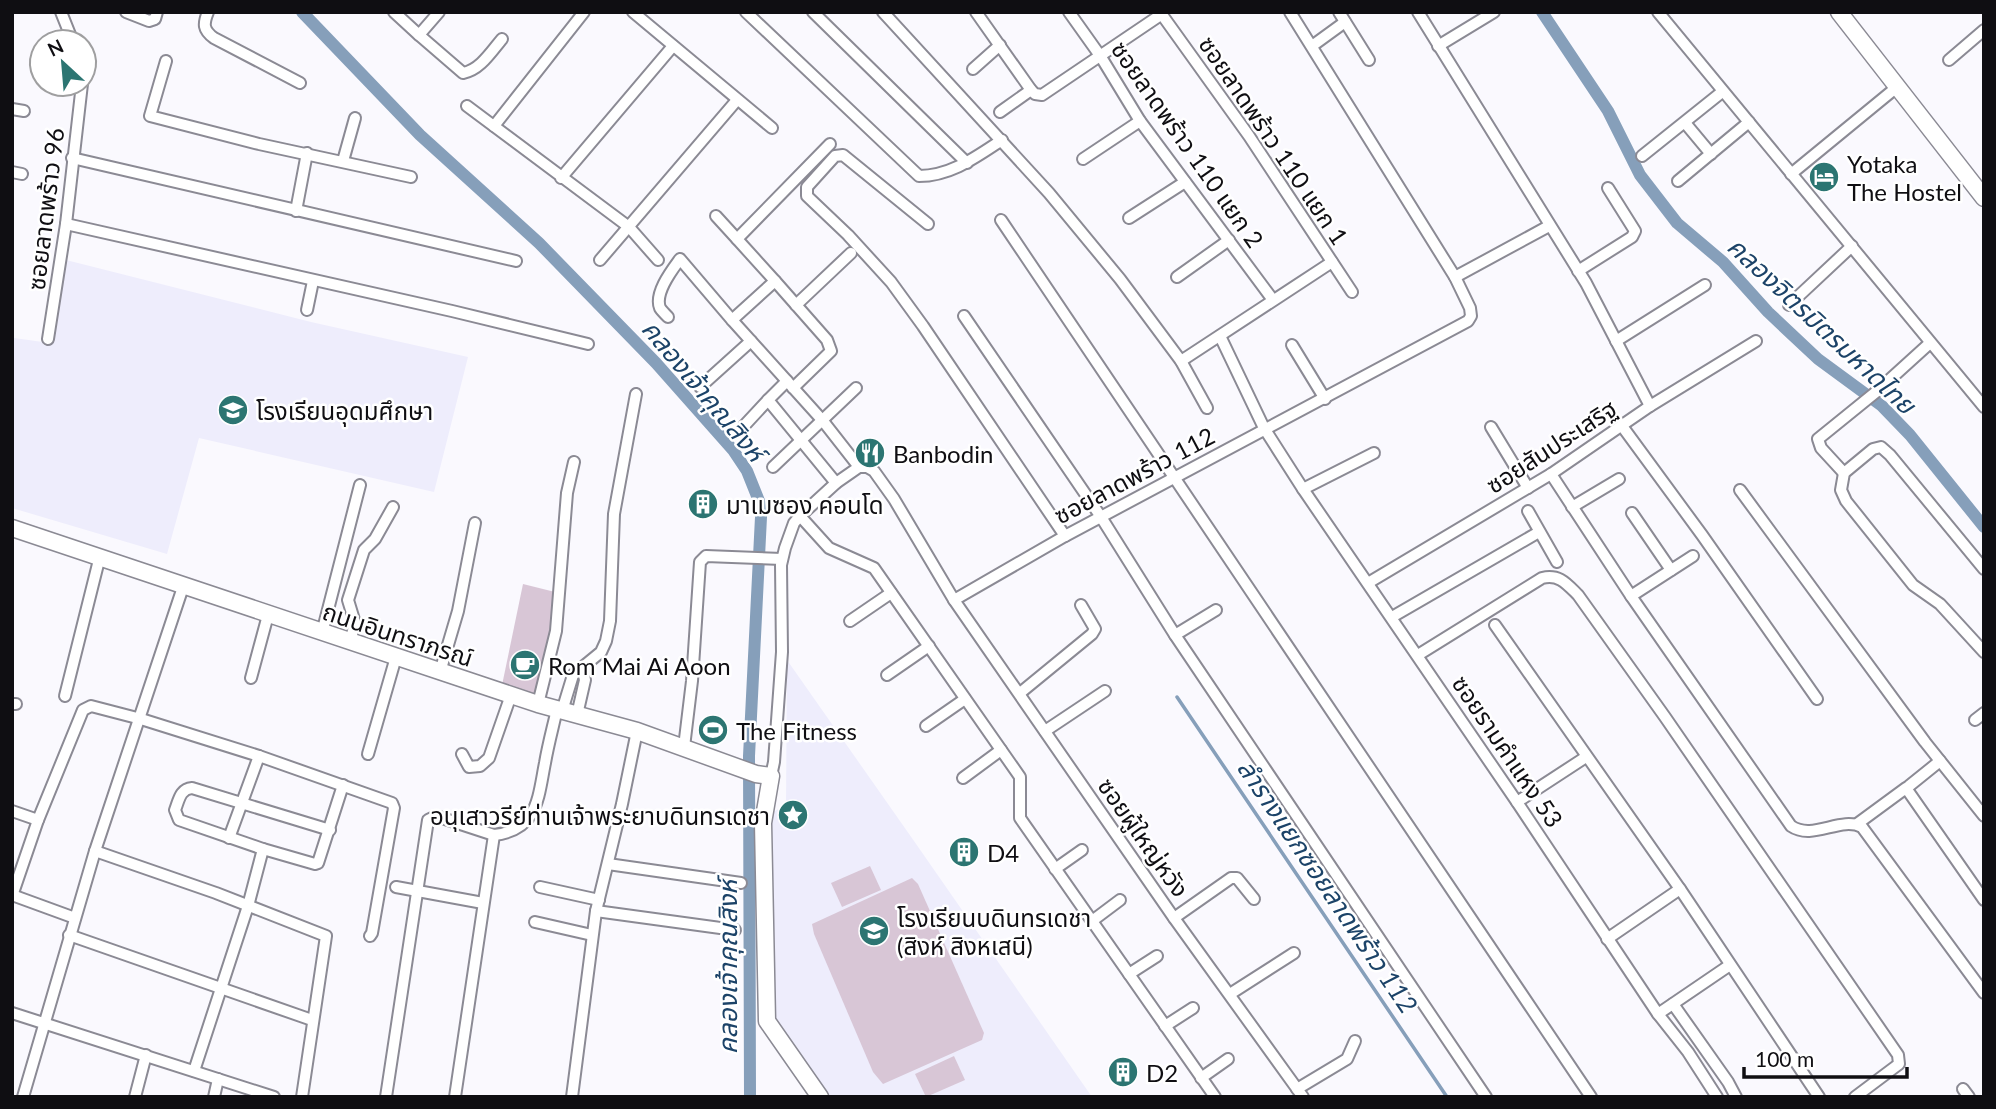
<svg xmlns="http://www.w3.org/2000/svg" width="1996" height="1109" font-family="Lato,'Noto Sans Thai',sans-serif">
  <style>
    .built { fill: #eeedfc }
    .green { fill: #d8c6d6 }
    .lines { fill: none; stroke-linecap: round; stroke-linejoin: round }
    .stream { stroke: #869fba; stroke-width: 3.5 }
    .canal { stroke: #869fba; stroke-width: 12 }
    .street-casing { stroke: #8b8a94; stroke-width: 14 }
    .secondary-casing { stroke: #8b8a94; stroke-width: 19 }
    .street { stroke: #fff; stroke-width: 10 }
    .secondary { stroke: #fff; stroke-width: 16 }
    .labels { text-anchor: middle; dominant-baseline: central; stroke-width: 5; stroke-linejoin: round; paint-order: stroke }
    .street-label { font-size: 24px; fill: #0f0e12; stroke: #fff }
    .poi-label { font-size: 24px; fill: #0f0e12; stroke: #fff; text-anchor: start }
    .water-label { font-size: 26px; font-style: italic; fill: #1c4368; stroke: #fff }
  </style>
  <rect width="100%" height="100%" fill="#faf9fe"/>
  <!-- built -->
  <g class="built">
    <path d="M66,260L311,322L468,357L434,492L199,438L167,554L12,508L14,338L50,343Z"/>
    <path d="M787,660L914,841L1092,1097H828L774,1021L769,815L786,804Z"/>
  </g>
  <!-- green -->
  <g class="green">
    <path d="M523,584L563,594L538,704L501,690Z"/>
    <path d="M870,866L881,890L842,907L831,883Z"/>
    <path d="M912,878L918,884L984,1033L982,1040L883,1084L873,1072L814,934L812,924Z"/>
    <path d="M954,1056L965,1080L926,1097L915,1074Z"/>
  </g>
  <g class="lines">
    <!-- stream -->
    <path class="stream" d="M1177,697L1447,1097"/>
    <!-- canal -->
    <g class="canal">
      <path d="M302,12L420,135L539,243L656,363L733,450L747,471L759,501L761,517L749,756L750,1097"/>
      <path d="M1542,12L1608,111L1640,175L1677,223L1723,262L1768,312L1818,359L1882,406L1910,435L1984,527"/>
    </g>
    <!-- street casing -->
    <g class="street-casing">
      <g id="street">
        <path d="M61,12L73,42"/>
        <path d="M126,12L149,21L155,19L157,12"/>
        <path d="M208,12C203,24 203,30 214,38L300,83"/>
        <path d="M394,12L419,35"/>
        <path d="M439,12L419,35L463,73C480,70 491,52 502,39"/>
        <path d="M633,12L772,128"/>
        <path d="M746,12L919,176C951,176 976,157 1002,140"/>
        <path d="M813,12L967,163"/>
        <path d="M883,12L1049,193L1120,279L1181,361L1207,408"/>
        <path d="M976,12L1031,90L1035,94L1042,95L1162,14"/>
        <path d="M1069,12L1101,57L1140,121L1273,300"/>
        <path d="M1160,12L1249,136L1352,292"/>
        <path d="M1339,12L1369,60"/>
        <path d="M1418,12L1586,283L1650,406"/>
        <path d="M1658,12L1984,407"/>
        <path d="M1312,46L1345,22"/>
        <path d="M1438,46L1494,12"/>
        <path d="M1949,60L1984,30"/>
        <path d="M166,61L150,116L259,144L411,177"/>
        <path d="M973,69L1000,45"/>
        <path d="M467,106L629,227L658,260"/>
        <path d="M12,109L24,111"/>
        <path d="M1000,112L1031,90"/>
        <path d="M1686,124L1711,154"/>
        <path d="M494,126L584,12"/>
        <path d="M830,144L737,239L775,281L732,320L823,421L859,467"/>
        <path d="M1642,156L1722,92"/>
        <path d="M72,158L516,261"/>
        <path d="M1083,159L1140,121"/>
        <path d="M343,161L355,118"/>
        <path d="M12,172L22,174"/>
        <path d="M1791,174L1897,87"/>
        <path d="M561,178L673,46"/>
        <path d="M1678,181L1749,122"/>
        <path d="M296,211L307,153"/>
        <path d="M716,216L737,239"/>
        <path d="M1129,218L1185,182"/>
        <path d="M1001,220L1591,1097"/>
        <path d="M66,224L452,311L588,344"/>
        <path d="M928,224L843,155L835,156L807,187V196L848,235L891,282L923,326L1065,536"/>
        <path d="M600,260L737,100"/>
        <path d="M1578,271L1632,237L1635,231L1608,188"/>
        <path d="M1177,277L1229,240"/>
        <path d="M1455,277L1549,226"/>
        <path d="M775,281L827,340L831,351L793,388"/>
        <path d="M796,305L851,253"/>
        <path d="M1789,305L1852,246"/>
        <path d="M307,310L313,281"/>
        <path d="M964,316L1101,517L1175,635L1486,1097"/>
        <path d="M668,317C665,314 662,311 660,308C654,293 672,270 680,259L732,320"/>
        <path d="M1220,336L1264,428L1303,489L1517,802L1658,1014L1688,1052L1717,1097"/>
        <path d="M48,339L66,224L82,84"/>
        <path d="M1616,341L1705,285"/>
        <path d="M1292,345L1325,399"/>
        <path d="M1181,361L1332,262"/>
        <path d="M787,381L768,400L836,483"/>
        <path d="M700,387L751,341"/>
        <path d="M1622,426L1702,535L1817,699"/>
        <path d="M1491,427L1528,488"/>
        <path d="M742,428L768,400"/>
        <path d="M773,467L856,388"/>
        <path d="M1844,473L1821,448L1818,439L1876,392L1930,343"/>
        <path d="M1551,474L1631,596L1791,826C1813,841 1840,816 1862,827L1984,993"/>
        <path d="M1303,489L1374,453"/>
        <path d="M1740,490L1925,742L1984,816"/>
        <path d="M1572,507L1619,479"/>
        <path d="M1528,511L1557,562"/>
        <path d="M1632,513L1671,570"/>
        <path d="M800,516L829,548L874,568L1020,777V818L1215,1097"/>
        <path d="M1984,569L1890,455L1881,447L1873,449L1844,473L1841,490L1846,501L1913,585L1940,604L1984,652"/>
        <path d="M1368,583L1551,474L1650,406L1756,341"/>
        <path d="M1631,596L1693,556"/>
        <path d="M954,600L1065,536L1468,321L1471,316L1470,308L1455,277L1290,12"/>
        <path d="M1392,617L1539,532"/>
        <path d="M850,621L891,593"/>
        <path d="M1495,625L1680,889L1819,1097"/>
        <path d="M322,633L360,485"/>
        <path d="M1175,635L1216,610"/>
        <path d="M350,642L355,623L348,600L364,550L375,539L393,507"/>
        <path d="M1418,655L1542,578C1559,574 1566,583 1578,595L1665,717L1898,1055L1899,1064L1855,1097"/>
        <path d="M440,672L458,611L475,523"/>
        <path d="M887,675L929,646"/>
        <path d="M251,678L268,615"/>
        <path d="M1020,693L1092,634L1095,629L1081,605"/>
        <path d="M65,696L100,556"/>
        <path d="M12,704H16"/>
        <path d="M538,704L556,631L567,493L574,462"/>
        <path d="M562,711L573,675L601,652L606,641L610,621L614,514L636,394"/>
        <path d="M577,715L585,680L583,670"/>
        <path d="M1975,720L1984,713"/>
        <path d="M926,726L965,699"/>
        <path d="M1045,731L1105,691"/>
        <path d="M684,747L692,681L700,562L706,556L782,559"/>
        <path d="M368,754L396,657"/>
        <path d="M462,754L469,767L480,766L489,758L511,695"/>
        <path d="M771,776L774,762L782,652L781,565L785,548L794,523L800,516L836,483L859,467H867L874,471L894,499L954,600L1174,918L1303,1097"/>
        <path d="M963,778L1001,750"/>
        <path d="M1909,786L1940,761"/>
        <path d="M1517,802L1586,757"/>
        <path d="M12,811L38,820"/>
        <path d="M1857,824L1906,788L1984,900"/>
        <path d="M229,838L259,756"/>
        <path d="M263,849L179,820L175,810C179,800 180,789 192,788L330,830"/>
        <path d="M95,851L216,893L326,936L302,1097"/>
        <path d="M608,864L741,883"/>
        <path d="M1055,869L1082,850"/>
        <path d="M396,887L483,903"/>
        <path d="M540,887L599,900"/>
        <path d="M12,895L75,918"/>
        <path d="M12,896L38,820L83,710L91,706L141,719L259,756L392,803L394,808L372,933L370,936"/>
        <path d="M596,911L735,930"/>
        <path d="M1174,918L1231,878H1237L1254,899"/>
        <path d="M1092,921L1120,900"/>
        <path d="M535,922L592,935"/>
        <path d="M69,935L312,1020"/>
        <path d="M1607,939L1680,889"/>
        <path d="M1129,974L1157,956"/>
        <path d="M1230,994L1294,953"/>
        <path d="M1673,1004L1728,1082L1736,1097"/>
        <path d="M12,1013L274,1097"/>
        <path d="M1658,1014L1730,965"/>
        <path d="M1165,1026L1193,1008"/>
        <path d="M194,1071L248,906L263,849L315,864L318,863L343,785"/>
        <path d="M1201,1078L1228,1059"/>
        <path d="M1297,1089L1347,1059L1355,1041"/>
        <path d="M1963,1089L1969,1097"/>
        <path d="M23,1097L95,851L184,584"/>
        <path d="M135,1097L146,1055"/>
        <path d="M214,1097L218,1079"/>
        <path d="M386,1097L428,820L436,816L494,835"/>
        <path d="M455,1097L494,835C538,830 538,798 545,763C548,745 553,727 557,709"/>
        <path d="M572,1097L596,911L622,804L637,731"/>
      </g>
    </g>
    <!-- secondary casing -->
    <g class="secondary-casing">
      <g id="secondary">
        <path d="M1839,12L1984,198"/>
        <path d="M12,528L538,704L637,731L756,774L771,776L763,823L767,1021L820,1097"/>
      </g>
    </g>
    <!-- street -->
    <use href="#street" class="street"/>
    <!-- secondary -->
    <use href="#secondary" class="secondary"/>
  </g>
  <!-- icons -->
  <defs>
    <g id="hotel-disc" transform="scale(1.575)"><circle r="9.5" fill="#2c7572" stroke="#fff"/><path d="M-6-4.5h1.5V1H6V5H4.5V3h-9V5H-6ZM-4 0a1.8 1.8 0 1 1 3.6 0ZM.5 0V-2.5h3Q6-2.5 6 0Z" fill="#fff"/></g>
    <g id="school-disc" transform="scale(1.575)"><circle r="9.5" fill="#2c7572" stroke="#fff"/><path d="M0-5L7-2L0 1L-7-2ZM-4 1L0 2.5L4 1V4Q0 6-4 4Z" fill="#fff"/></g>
    <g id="restaurant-disc" transform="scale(1.575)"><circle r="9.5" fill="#2c7572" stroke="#fff"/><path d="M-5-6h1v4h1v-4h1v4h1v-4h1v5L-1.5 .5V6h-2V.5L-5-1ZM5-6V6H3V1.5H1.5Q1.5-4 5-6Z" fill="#fff"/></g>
    <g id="building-disc" transform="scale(1.575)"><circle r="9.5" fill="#2c7572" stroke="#fff"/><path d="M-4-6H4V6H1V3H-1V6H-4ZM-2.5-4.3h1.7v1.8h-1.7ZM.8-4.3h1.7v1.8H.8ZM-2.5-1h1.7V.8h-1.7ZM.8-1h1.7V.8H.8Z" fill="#fff"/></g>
    <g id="cafe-disc" transform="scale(1.575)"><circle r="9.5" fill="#2c7572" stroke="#fff"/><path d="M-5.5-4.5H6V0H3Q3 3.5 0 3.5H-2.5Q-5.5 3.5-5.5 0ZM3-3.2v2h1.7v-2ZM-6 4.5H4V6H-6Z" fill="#fff"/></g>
    <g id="stadium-disc" transform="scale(1.575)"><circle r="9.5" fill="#2c7572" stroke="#fff"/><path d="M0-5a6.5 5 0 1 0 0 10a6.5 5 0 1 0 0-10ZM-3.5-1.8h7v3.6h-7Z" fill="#fff"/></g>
    <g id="sight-disc" transform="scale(1.575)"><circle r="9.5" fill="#2c7572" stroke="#fff"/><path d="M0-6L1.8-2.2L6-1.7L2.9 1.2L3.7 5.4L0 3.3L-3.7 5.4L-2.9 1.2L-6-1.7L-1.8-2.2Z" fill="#fff"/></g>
  </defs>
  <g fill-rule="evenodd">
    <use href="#hotel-disc" x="1824" y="177"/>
    <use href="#school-disc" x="233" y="410"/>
    <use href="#restaurant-disc" x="870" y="453"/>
    <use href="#building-disc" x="703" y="504"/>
    <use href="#cafe-disc" x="525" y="665"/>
    <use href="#stadium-disc" x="713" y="730"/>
    <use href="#sight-disc" x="793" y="815"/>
    <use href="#building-disc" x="964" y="852"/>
    <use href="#school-disc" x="874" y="931"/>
    <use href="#building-disc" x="1123" y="1072"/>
  </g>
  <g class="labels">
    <!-- street labels -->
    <g class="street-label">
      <text transform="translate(1274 140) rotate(56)">ซอยลาดพร้าว 110 แยก 1</text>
      <text transform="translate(1188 144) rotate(55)">ซอยลาดพร้าว 110 แยก 2</text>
      <text transform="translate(45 209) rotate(-83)">ซอยลาดพร้าว 96</text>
      <text transform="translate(1551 446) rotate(-33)">ซอยสันประเสริฐ</text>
      <text transform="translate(1134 475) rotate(-28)">ซอยลาดพร้าว 112</text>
      <text transform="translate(398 634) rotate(18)">ถนนอินทราภรณ์</text>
      <text transform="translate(1508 751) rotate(56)">ซอยรามคำแหง 53</text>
      <text transform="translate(1144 837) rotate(55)">ซอยผู้ใหญ่หวัง</text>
    </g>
    <!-- poi labels -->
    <g class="poi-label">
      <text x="1847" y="163">Yotaka<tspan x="1847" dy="28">The Hostel</tspan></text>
      <text x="256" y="410">โรงเรียนอุดมศึกษา</text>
      <text x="893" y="453">Banbodin</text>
      <text x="726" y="504">มาเมซอง คอนโด</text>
      <text x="548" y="665">Rom Mai Ai Aoon</text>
      <text x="736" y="730">The Fitness</text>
      <text x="770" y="815" text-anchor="end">อนุเสาวรีย์ท่านเจ้าพระยาบดินทรเดชา</text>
      <text x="987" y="852">D4</text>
      <text x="897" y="917">โรงเรียนบดินทรเดชา<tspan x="897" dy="28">(สิงห์ สิงหเสนี)</tspan></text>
      <text x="1146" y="1072">D2</text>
    </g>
    <!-- water labels -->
    <g class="water-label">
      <text transform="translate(1822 325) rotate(43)">คลองจิตรมิตรมหาดไทย</text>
      <text transform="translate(704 390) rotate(50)">คลองเจ้าคุณสิงห์</text>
      <text transform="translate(1328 886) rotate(56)">ลำรางแยกซอยลาดพร้าว 112</text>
      <text transform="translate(727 967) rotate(-90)">คลองเจ้าคุณสิงห์</text>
    </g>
  </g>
  <!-- border -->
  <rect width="1996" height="1109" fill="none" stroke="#0f0e12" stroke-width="28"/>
  <!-- north arrow -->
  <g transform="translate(63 63) rotate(334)"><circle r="33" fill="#ffffff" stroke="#9f9fa0" stroke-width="2"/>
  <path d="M0-5L12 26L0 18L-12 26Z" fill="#2c7572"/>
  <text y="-10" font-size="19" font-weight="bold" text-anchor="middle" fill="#0f0e12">N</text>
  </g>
  <!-- scale -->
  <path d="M1744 1067v10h163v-10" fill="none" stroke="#0f0e12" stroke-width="3.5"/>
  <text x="1755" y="1067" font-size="21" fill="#0f0e12" stroke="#ffffff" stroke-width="5" paint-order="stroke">100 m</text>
</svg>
